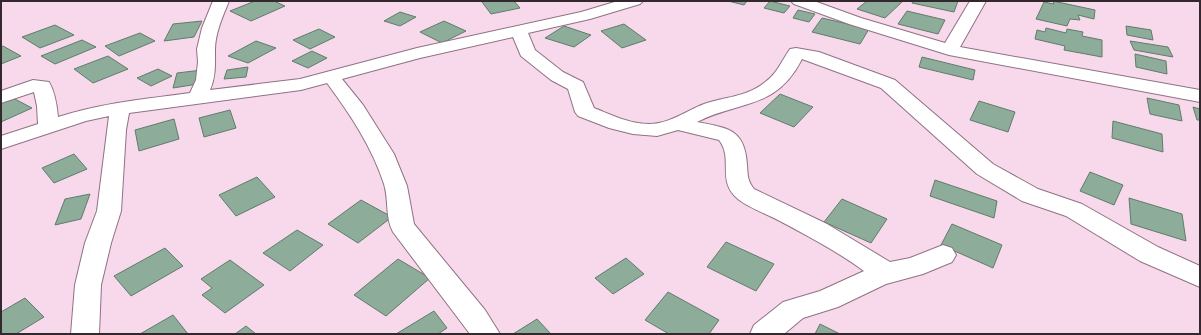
<svg xmlns="http://www.w3.org/2000/svg" width="1201" height="335" font-family="'DejaVu Sans',sans-serif">
  <style>
    .building { fill: #8eac9a; stroke: #5f7c6b }
    .lines { fill: none; stroke-linecap: round; stroke-linejoin: round }
    .minor-casing { stroke: #8e7283; stroke-width: 2 }
    .minor { fill: #fff; fill-rule: evenodd }
  </style>
  <rect width="100%" height="100%" fill="#f8d9eb"/>
  <!-- building -->
  <g class="building">
    <path d="M255,1H274L285,6L251,21L230,11Z"/>
    <path d="M487,1H514L520,8L491,14L482,2Z"/>
    <path d="M728,1H747L744,5Z"/>
    <path d="M770,1L790,6L784,13L764,8Z"/>
    <path d="M867,1H903L885,18L857,9Z"/>
    <path d="M913,1H958L954,12L912,3Z"/>
    <path d="M1053,1L1095,10L1094,19L1078,15L1080,20L1070,19L1067,26L1036,19L1044,2L1054,4Z"/>
    <path d="M798,10L815,14L809,22L793,18Z"/>
    <path d="M907,11L945,20L938,34L898,24Z"/>
    <path d="M400,12L416,17L400,26L384,21Z"/>
    <path d="M822,18L869,29L860,44L812,32Z"/>
    <path d="M202,21L194,37L164,41L173,24Z"/>
    <path d="M444,21L466,31L442,43L420,32Z"/>
    <path d="M624,24L646,40L622,48L601,31Z"/>
    <path d="M55,25L74,35L40,48L22,37Z"/>
    <path d="M564,26L591,35L574,47L545,38Z"/>
    <path d="M1126,26L1151,30L1153,40L1127,35Z"/>
    <path d="M1046,28L1066,33L1067,29L1083,32L1082,36L1102,40V57L1064,50L1065,46L1035,39L1037,30L1045,32Z"/>
    <path d="M319,29L335,37L310,49L293,40Z"/>
    <path d="M140,33L155,41L119,56L105,46Z"/>
    <path d="M82,40L96,47L55,64L41,56Z"/>
    <path d="M256,41L276,48L248,63L228,56Z"/>
    <path d="M1130,41L1168,47L1173,57L1134,50Z"/>
    <path d="M3,46L21,56L1,64V47Z"/>
    <path d="M312,51L327,58L308,68L292,61Z"/>
    <path d="M1135,54L1166,61L1167,74L1136,67Z"/>
    <path d="M108,56L128,69L93,83L74,69Z"/>
    <path d="M922,57L975,70L973,80L919,67Z"/>
    <path d="M248,67L246,77L224,79L227,70Z"/>
    <path d="M158,69L172,76L151,86L137,78Z"/>
    <path d="M202,70L198,84L173,88L177,73Z"/>
    <path d="M780,94L813,107L794,127L760,113Z"/>
    <path d="M11,97L32,108L1,122V102Z"/>
    <path d="M1147,98L1179,105L1182,121L1150,114Z"/>
    <path d="M979,101L1015,112L1008,132L970,120Z"/>
    <path d="M1193,107L1200,109V120H1197Z"/>
    <path d="M230,110L236,128L204,137L199,118Z"/>
    <path d="M174,119L179,139L139,151L135,130Z"/>
    <path d="M1113,121L1162,134L1163,152L1112,138Z"/>
    <path d="M74,154L87,169L54,183L42,168Z"/>
    <path d="M1090,172L1123,185L1114,205L1080,191Z"/>
    <path d="M257,177L275,197L236,216L219,195Z"/>
    <path d="M935,180L997,201L994,218L930,196Z"/>
    <path d="M90,194L81,219L55,225L65,199Z"/>
    <path d="M1129,198L1182,214L1186,241L1131,224Z"/>
    <path d="M842,199L887,219L871,243L824,222Z"/>
    <path d="M361,200L392,217L358,243L328,224Z"/>
    <path d="M952,224L1002,245L993,268L941,245Z"/>
    <path d="M297,230L323,245L290,271L263,253Z"/>
    <path d="M726,242L774,264L756,291L707,267Z"/>
    <path d="M165,248L183,266L131,296L114,276Z"/>
    <path d="M626,258L644,274L613,294L595,278Z"/>
    <path d="M398,259L430,278L386,316L354,295Z"/>
    <path d="M230,260L264,285L225,313L202,295L212,288L201,279Z"/>
    <path d="M668,292L719,320L709,334H669L645,320Z"/>
    <path d="M25,298L44,317L16,334H1V312Z"/>
    <path d="M434,311L447,328L438,334H396Z"/>
    <path d="M173,315L188,334H140Z"/>
    <path d="M537,319L551,334H513Z"/>
    <path d="M820,324L840,334H815Z"/>
    <path d="M246,326L256,334H235Z"/>
  </g>
  <g class="lines">
    <!-- minor casing -->
    <g class="minor-casing">
      <g id="minor">
        <path d="M213,1H229C223,16 215,33 215,50C215,64 216,76 210,90L300,79L417,48L581,12L618,1H643L640,4L590,19L528,33L535,50L563,72L583,82L594,108C612,115 630,124 649,124C669,124 686,111 704,104C724,97 746,97 764,83C777,74 781,62 790,49L796,48L819,52L895,80L993,164L1038,189L1082,204L1158,247L1200,266V287L1140,261L1066,216L1022,201L977,174L881,88L802,59C776,110 741,100 697,122C728,128 745,129 747,165C748,176 747,180 754,189L827,224L890,262L910,258L943,245L952,248L956,255L952,262L923,274L886,284L838,307L803,318L784,334H750L754,325L783,302L820,291L864,271C837,251 806,235 776,219C766,214 746,206 738,199C716,181 734,159 719,140L678,130L657,136L633,134L609,128L578,116L575,112L568,89L551,80L521,56L513,37L420,58L342,79L363,105L394,154L407,186L414,224L485,310L500,334H470L393,232C385,218 389,200 384,184C372,147 350,114 327,83L301,90L129,113L126,130L121,211L111,243L101,285L99,334H71L75,285L85,243L97,211L109,116L86,121L1,149V136L38,124L37,106L34,92L1,103V91L33,80L49,82C55,92 57,106 58,117C101,103 146,99 190,93L196,80L198,62L197,49L202,28Z"/>
        <path d="M791,1H814L861,18L945,43L970,1H986L960,47L1200,90V102L949,55L849,24L794,4Z"/>
      </g>
    </g>
    <!-- minor -->
    <use href="#minor" class="minor"/>
  </g>
  <!-- border -->
  <rect width="1201" height="335" fill="none" stroke="#34282f" stroke-width="4"/>
</svg>
